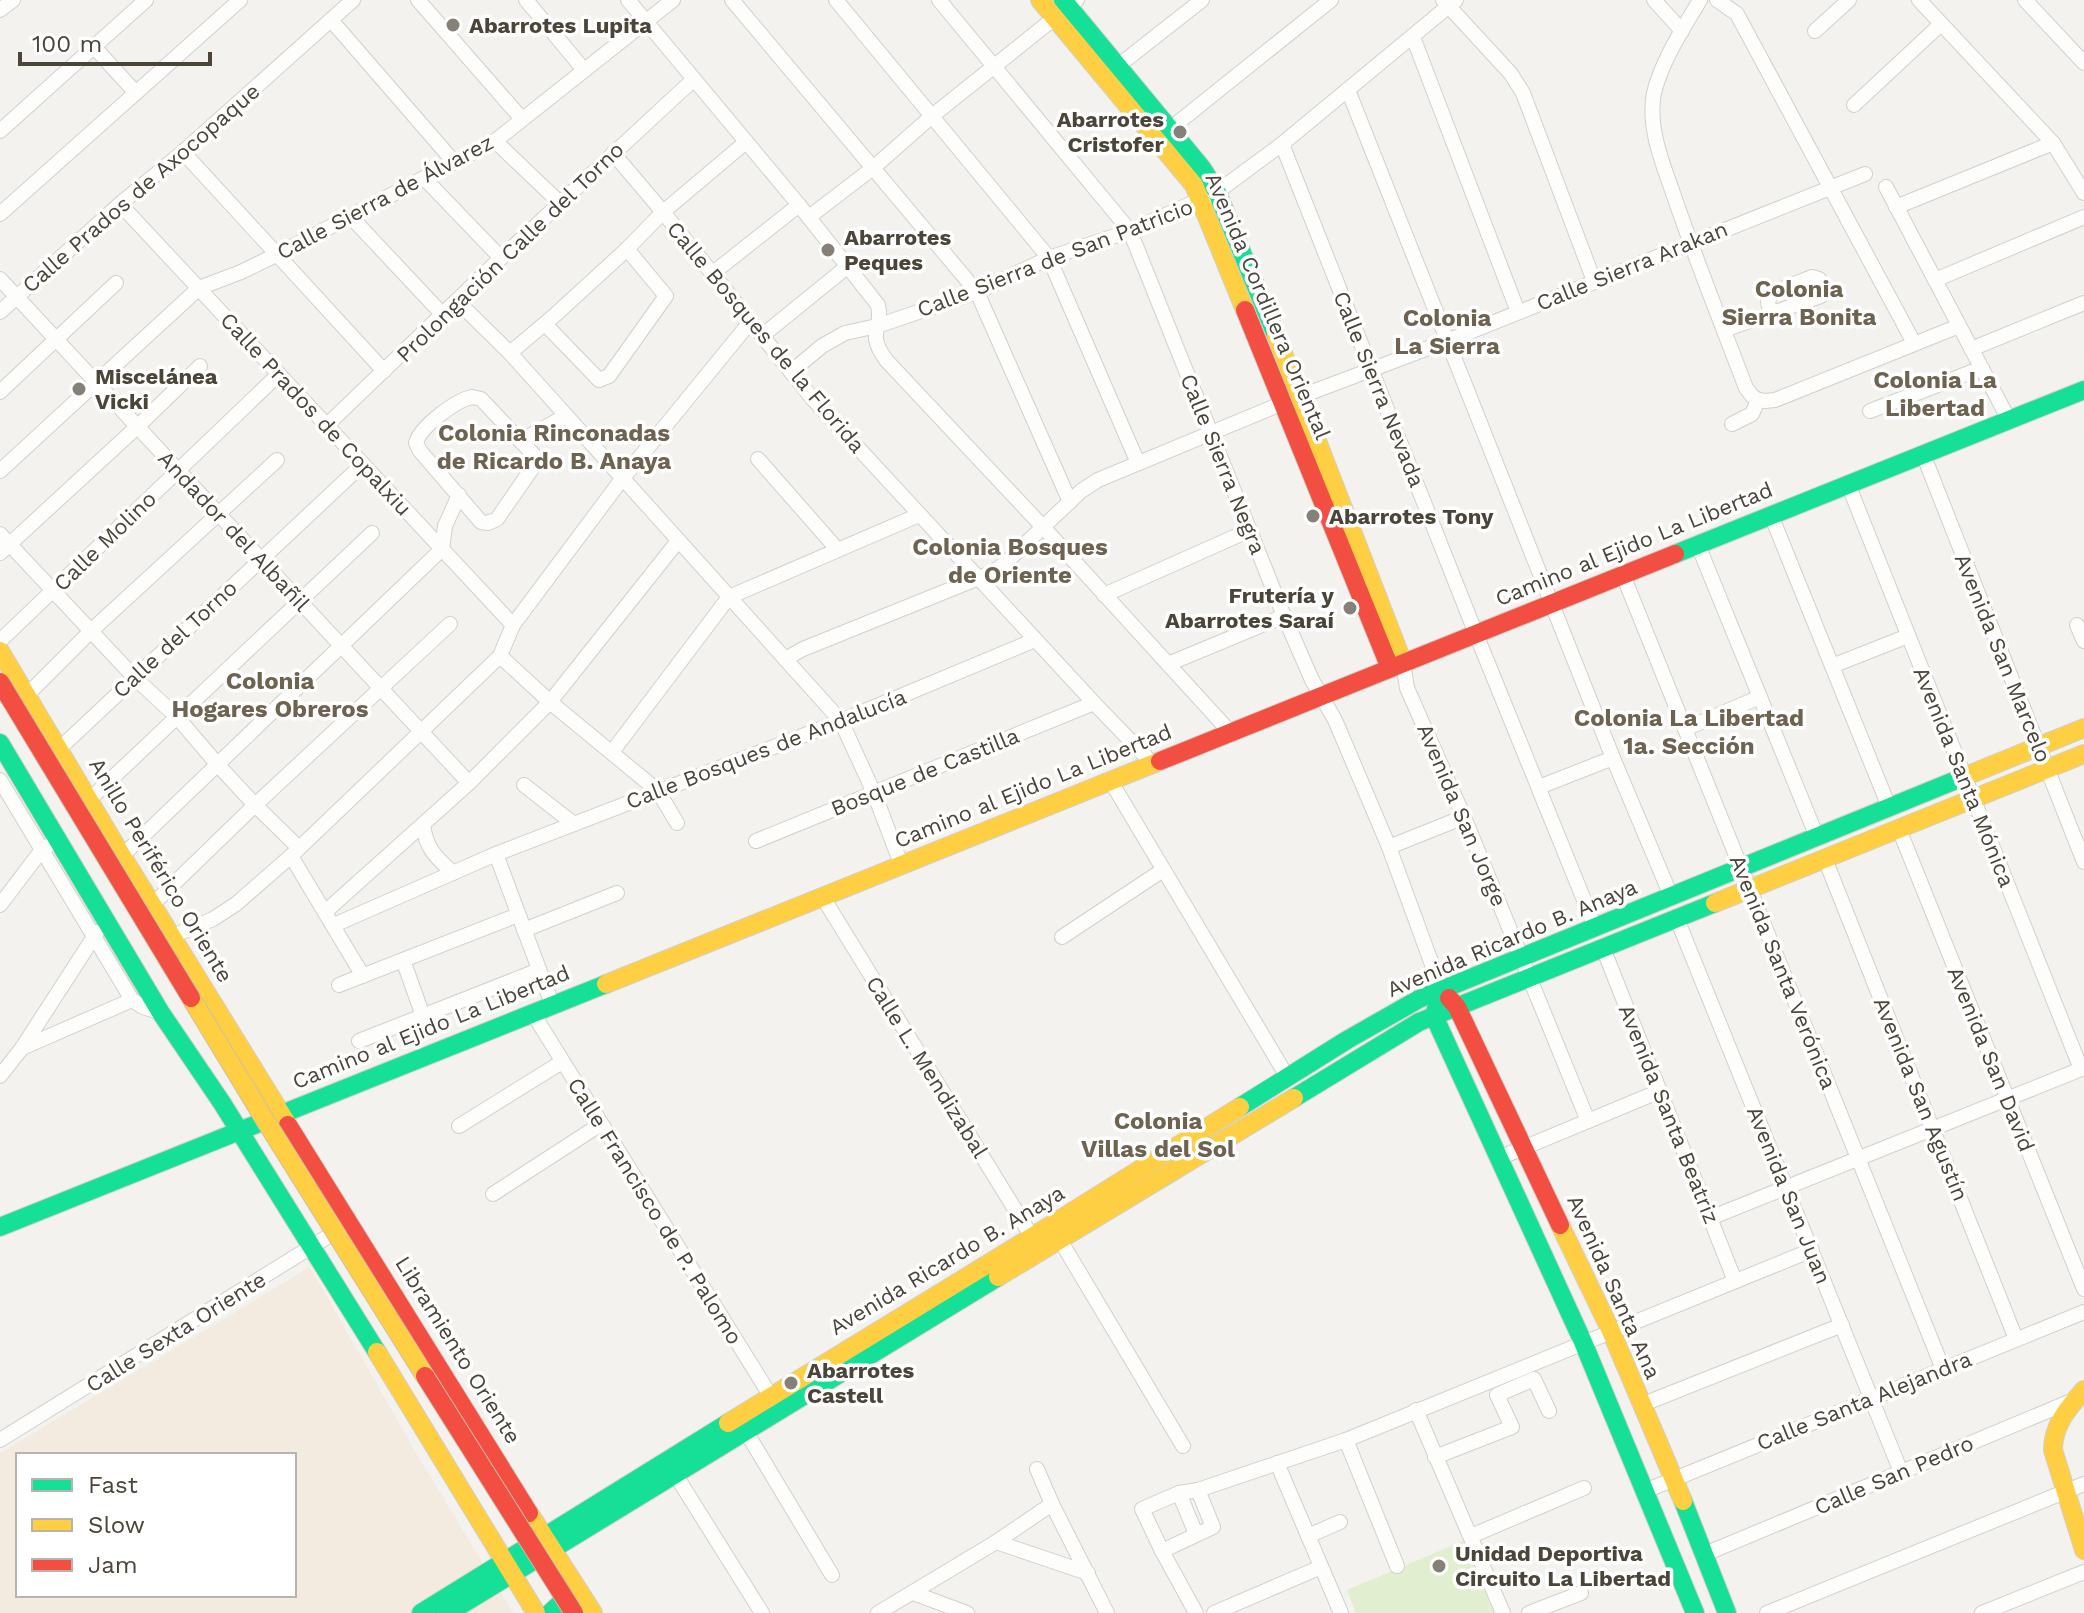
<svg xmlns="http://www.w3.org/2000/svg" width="2084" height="1613" font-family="'Work Sans',sans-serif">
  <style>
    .commercial { fill: #f3ebdf; fill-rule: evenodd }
    .green { fill: #e1eecf }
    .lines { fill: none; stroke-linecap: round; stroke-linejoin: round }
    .street-casing { stroke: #d2d0cb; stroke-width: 16 }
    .fast-casing { stroke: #d3cfc5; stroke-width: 20 }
    .slow-casing { stroke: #d3cfc5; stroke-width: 20 }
    .jam-casing { stroke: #d3cfc5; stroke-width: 20 }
    .street { stroke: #fdfdfc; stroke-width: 14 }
    .fast { stroke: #16e098; stroke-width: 18 }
    .slow { stroke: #ffcf43; stroke-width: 18 }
    .jam { stroke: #f24e42; stroke-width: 18 }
    .slow-bridge-casing { stroke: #ccbfa9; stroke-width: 20; stroke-linecap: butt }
    .jam-bridge-casing { stroke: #ccbfa9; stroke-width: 20; stroke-linecap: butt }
    .slow-bridge { stroke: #ffcf43; stroke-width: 18 }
    .jam-bridge { stroke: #f24e42; stroke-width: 18 }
    .poi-dot { fill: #868178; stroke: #fff; stroke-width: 3 }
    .labels { text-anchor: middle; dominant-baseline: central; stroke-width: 7; stroke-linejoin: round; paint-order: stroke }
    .poi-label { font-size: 22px; font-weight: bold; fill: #4b4439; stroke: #fff; text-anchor: start }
    .street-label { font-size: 22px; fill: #4b4439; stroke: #fff }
    .neighbourhood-label { font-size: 24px; font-weight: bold; fill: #6e6250; stroke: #fff }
  </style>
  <rect width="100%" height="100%" fill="#f4f2ee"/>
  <!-- commercial -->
  <path class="commercial" d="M310,1267L415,1451L513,1613H0V1453ZM18,1455H294V1595H18Z"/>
  <!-- green -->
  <path class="green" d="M1463,1541L1494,1613H1356L1347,1590Z"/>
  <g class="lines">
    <!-- street casing -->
    <g class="street-casing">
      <g id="street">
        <path d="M418,0L522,119"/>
        <path d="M526,0L584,70"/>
        <path d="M628,0L799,205L878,305C884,332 865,330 886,360L1043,527L1230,732"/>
        <path d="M732,0L977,292L1070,502"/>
        <path d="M836,0L1049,258L1138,463"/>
        <path d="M939,0L1130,231L1284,616L1312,680L1335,720L1389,847L1441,989"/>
        <path d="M1443,0L1511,74L1523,93L1594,281"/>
        <path d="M1654,0L1682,31"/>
        <path d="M1700,0C1683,29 1662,60 1654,93C1647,129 1664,166 1675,199C1697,263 1722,325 1746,388L1752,396L1758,400"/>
        <path d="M1717,0L1737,14L1914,343"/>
        <path d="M1919,0L2053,143L2084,193"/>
        <path d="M2025,0L2084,63"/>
        <path d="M0,10L13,0"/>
        <path d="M331,20L454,162"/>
        <path d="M1815,31L1849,0"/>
        <path d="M1413,37L1518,312"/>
        <path d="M94,47L136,93"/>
        <path d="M1118,66L1202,0"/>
        <path d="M1348,90L1613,758L1671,896"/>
        <path d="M1854,105L1941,24"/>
        <path d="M1170,129L1331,0"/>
        <path d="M0,131L146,0"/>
        <path d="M495,141L560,203"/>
        <path d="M1282,144L1476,634L1595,927"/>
        <path d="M183,152L384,371"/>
        <path d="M613,153L663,212L812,398L1094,703L1152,763"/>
        <path d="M424,178L501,258"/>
        <path d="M1886,187L2009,420"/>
        <path d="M120,204L513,625"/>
        <path d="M1896,207L2053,143"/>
        <path d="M0,214L240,0"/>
        <path d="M350,216L443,315"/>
        <path d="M809,217L873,168L932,116L1077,0"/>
        <path d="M713,273L799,205"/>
        <path d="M0,279L469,783"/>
        <path d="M1935,280L2084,217"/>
        <path d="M457,301L510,353L841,721L874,793L901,864"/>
        <path d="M0,312L120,204L183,152L353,0"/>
        <path d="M545,324L599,380L609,376L666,296L627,249"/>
        <path d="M1724,330L1821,296L1824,287L1819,279L1812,277L1772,293L1768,301L1770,313"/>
        <path d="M763,335L848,266"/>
        <path d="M1971,349L2084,303"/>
        <path d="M510,353L555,315L627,249L663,212L746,142"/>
        <path d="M791,372L822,346L845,333L877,326L977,292L1049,258L1130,231L1217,192L1282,144L1456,0"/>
        <path d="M0,392L116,283"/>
        <path d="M472,397L481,399L534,455L535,464L531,470L497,519L488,523L481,522L420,451L416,443C420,427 456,400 472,397Z"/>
        <path d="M1758,400L1765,401L1775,400L1959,326"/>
        <path d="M1870,411L1982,368"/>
        <path d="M1732,424L1752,414L1758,400"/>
        <path d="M327,425L501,258L694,79"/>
        <path d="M520,441L566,416"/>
        <path d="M1923,454L2084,862"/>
        <path d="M758,459L837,549"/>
        <path d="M0,471L199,288L241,272L278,254L495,141L673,0"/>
        <path d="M1848,484L2081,1069"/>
        <path d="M1771,515L1889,807"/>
        <path d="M0,534L134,677L177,717L218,765L255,805L299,848"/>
        <path d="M1698,545L1817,837"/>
        <path d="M0,553L137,427L200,366"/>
        <path d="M1623,575L1943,1369"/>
        <path d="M1104,595L1250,530"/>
        <path d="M2077,625L2084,641"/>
        <path d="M0,641L279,374"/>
        <path d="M500,656L550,702L658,791L677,823"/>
        <path d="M785,659L803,649L991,573L1004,564L1081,491L1098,480L1283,403L1447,341L1865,174"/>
        <path d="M1403,663L1407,688L1464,817L1588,1121"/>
        <path d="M1168,664L1284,616"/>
        <path d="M1832,666L1908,636"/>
        <path d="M27,695L92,630L277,460"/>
        <path d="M1685,729L1760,697"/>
        <path d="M59,749L363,464"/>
        <path d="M612,752L729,597L919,515"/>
        <path d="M0,780L132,1000L143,1007L161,1013"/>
        <path d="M1110,780L1288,1078"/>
        <path d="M524,785L574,824"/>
        <path d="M1539,787L1613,758"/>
        <path d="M89,800L372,533"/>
        <path d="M423,826C427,850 436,857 453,873"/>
        <path d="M1899,829L2084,1289"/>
        <path d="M756,841L1094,703"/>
        <path d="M1389,847L1464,817"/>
        <path d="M496,854L552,1004"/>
        <path d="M122,856L442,549L445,526L459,495"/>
        <path d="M291,856L363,976"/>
        <path d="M1825,859L2016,1339"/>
        <path d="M822,896L1032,1237"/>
        <path d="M153,904L255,805L450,624"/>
        <path d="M0,905L41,851L48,846"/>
        <path d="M325,912L469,783L550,702L678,541"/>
        <path d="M1677,919L1901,1472"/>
        <path d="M334,925L496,854L841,721L1035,640"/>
        <path d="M524,930L617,893"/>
        <path d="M173,936L213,919L236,904L291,856L500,656L513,625L622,479L751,321"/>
        <path d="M1062,937L1163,870"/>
        <path d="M1603,948L1735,1281"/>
        <path d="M403,960L423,1016"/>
        <path d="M339,985L518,915"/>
        <path d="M532,1012L775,1403"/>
        <path d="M359,1041L539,970"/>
        <path d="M22,1048L132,1000"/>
        <path d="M0,1076L22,1048L97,932"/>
        <path d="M459,1126L562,1062"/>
        <path d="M1499,1158L1660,1091"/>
        <path d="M493,1194L601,1124"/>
        <path d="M1710,1218L2084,1068"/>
        <path d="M1060,1240L1183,1446"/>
        <path d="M1641,1405L1842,1325"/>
        <path d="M1416,1410L1503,1613"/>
        <path d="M745,1430L832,1575"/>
        <path d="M0,1440L340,1229"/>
        <path d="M1346,1440L1397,1566"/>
        <path d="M1435,1457L1512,1427L1497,1395L1534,1379L1549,1411"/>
        <path d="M1277,1463L1341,1613"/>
        <path d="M1037,1469L1052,1504L1107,1613"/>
        <path d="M675,1474L762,1613"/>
        <path d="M1645,1491L2084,1312"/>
        <path d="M1179,1493L1196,1534"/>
        <path d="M1308,1536L1340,1522"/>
        <path d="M1471,1536L1584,1488"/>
        <path d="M996,1542L1088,1573"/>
        <path d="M1162,1551L1213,1527L1198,1490"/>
        <path d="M1705,1554L2074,1400"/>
        <path d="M913,1593L967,1613"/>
        <path d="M878,1613L996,1542L1052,1504"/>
        <path d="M1196,1613L1162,1551L1142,1509L1179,1493L1198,1490L1346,1440L1812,1250"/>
        <path d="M1214,1613L1321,1567"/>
        <path d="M1529,1613L1581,1593"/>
        <path d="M1767,1613L2084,1484"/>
        <path d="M1982,1613L2084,1572"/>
      </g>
    </g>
    <!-- fast casing -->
    <g class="fast-casing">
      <g id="fast">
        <path d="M1063,0L1202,168L1217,192L1276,335"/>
        <path d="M1675,554L2084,390"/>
        <path d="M0,743L161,1013L222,1103L377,1352"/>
        <path d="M1437,1005L1434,1016L1583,1342L1695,1613"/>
        <path d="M1294,1098L1419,1022L1715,903"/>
        <path d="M1240,1107L1347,1040L1419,999L1966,776"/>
        <path d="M0,1227L606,984"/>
        <path d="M1683,1501L1727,1613"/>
        <path d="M421,1613L728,1423"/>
        <path d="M448,1613L998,1277"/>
        <path d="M550,1613L562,1602L578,1601"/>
      </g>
    </g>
    <!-- slow casing -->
    <g class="slow-casing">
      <g id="slow">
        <path d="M1040,0L1194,185L1245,310"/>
        <path d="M1276,335L1403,663"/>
        <path d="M0,651L122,856L288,1125"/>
        <path d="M1966,776L2084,728"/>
        <path d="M1715,903L2084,754"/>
        <path d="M606,984L1160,761"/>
        <path d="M1560,1225L1611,1331L1683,1501"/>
        <path d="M998,1277L1294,1098"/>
        <path d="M377,1352L536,1613"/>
        <path d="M2084,1390C2068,1408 2053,1425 2053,1450L2084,1550"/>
        <path d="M728,1423L1032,1237L1240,1107"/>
        <path d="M529,1513L593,1613"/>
      </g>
    </g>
    <!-- jam casing -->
    <g class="jam-casing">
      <g id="jam">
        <path d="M1245,310L1390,668"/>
        <path d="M1160,761L1675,554"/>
        <path d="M1449,998L1457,1007L1560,1225"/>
        <path d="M288,1125L529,1513"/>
      </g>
    </g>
    <!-- street -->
    <use href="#street" class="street"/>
    <!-- fast -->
    <use href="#fast" class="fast"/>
    <!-- slow -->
    <use href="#slow" class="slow"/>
    <!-- jam -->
    <use href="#jam" class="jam"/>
    <!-- slow-bridge casing -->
    <g class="slow-bridge-casing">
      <path id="slow-bridge" d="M191,998L265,1120L425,1376"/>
    </g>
    <!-- jam-bridge casing -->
    <g class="jam-bridge-casing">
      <g id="jam-bridge">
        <path d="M0,682L191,998"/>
        <path d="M425,1376L574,1613"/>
      </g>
    </g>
    <!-- slow-bridge -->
    <use href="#slow-bridge" class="slow-bridge"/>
    <!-- jam-bridge -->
    <use href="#jam-bridge" class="jam-bridge"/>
  </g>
  <!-- markers -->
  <g class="poi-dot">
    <circle cx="453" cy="25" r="8"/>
    <circle cx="1180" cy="132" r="8"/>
    <circle cx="828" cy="250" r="8"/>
    <circle cx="79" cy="389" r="8"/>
    <circle cx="1313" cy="516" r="8"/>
    <circle cx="1350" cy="608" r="8"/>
    <circle cx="791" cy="1383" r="8"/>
    <circle cx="1439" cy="1566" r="8"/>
  </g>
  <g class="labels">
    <!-- poi labels -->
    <g class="poi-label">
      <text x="469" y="25">Abarrotes Lupita</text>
      <text x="1164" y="119" text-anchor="end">Abarrotes<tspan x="1164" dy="25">Cristofer</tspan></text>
      <text x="844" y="237">Abarrotes<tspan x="844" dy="25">Peques</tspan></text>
      <text x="95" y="376">Miscelánea<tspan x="95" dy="25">Vicki</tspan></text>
      <text x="1329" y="516">Abarrotes Tony</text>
      <text x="1334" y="595" text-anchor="end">Frutería y<tspan x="1334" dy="25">Abarrotes Saraí</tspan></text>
      <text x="807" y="1370">Abarrotes<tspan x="807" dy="25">Castell</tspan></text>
      <text x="1455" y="1553">Unidad Deportiva<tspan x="1455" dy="25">Circuito La Libertad</tspan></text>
    </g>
    <!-- street labels -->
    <g class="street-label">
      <text transform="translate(141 188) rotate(-41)">Calle Prados de Axocopaque</text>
      <text transform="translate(385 197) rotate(-28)">Calle Sierra de Álvarez</text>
      <text transform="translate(510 252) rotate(-44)">Prolongación Calle del Torno</text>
      <text transform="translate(1055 258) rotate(-21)">Calle Sierra de San Patricio</text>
      <text transform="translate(1632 266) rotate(-22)">Calle Sierra Arakan</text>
      <text transform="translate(1268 306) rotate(67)">Avenida Cordillera Oriental</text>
      <text transform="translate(766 337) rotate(50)">Calle Bosques de la Florida</text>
      <text transform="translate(1379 389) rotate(68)">Calle Sierra Nevada</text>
      <text transform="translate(316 414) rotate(47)">Calle Prados de Copalxiu</text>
      <text transform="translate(1223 464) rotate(68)">Calle Sierra Negra</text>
      <text transform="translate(234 531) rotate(47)">Andador del Albañil</text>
      <text transform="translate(105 541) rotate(-44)">Calle Molino</text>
      <text transform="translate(1634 544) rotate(-22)">Camino al Ejido La Libertad</text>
      <text transform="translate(175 639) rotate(-43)">Calle del Torno</text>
      <text transform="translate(2003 658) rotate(68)">Avenida San Marcelo</text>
      <text transform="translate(766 749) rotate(-21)">Calle Bosques de Andalucía</text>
      <text transform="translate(925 772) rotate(-22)">Bosque de Castilla</text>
      <text transform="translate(1964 777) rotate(68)">Avenida Santa Mónica</text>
      <text transform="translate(1033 786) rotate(-22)">Camino al Ejido La Libertad</text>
      <text transform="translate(1462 815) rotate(67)">Avenida San Jorge</text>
      <text transform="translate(161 870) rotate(59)">Anillo Periférico Oriente</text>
      <text transform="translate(1512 938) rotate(-23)">Avenida Ricardo B. Anaya</text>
      <text transform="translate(1783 972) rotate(68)">Avenida Santa Verónica</text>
      <text transform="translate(431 1027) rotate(-22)">Camino al Ejido La Libertad</text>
      <text transform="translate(1991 1059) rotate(68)">Avenida San David</text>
      <text transform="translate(927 1067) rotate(58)">Calle L. Mendizabal</text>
      <text transform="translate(1921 1099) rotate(68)">Avenida San Agustín</text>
      <text transform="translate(1669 1114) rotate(68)">Avenida Santa Beatriz</text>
      <text transform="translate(1789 1195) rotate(68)">Avenida San Juan</text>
      <text transform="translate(655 1211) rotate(58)">Calle Francisco de P. Palomo</text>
      <text transform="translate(947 1260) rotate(-31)">Avenida Ricardo B. Anaya</text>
      <text transform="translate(1614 1287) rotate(66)">Avenida Santa Ana</text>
      <text transform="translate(176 1332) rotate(-32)">Calle Sexta Oriente</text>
      <text transform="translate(458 1350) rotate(58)">Libramiento Oriente</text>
      <text transform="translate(1864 1401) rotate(-22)">Calle Santa Alejandra</text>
      <text transform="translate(1894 1475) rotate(-23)">Calle San Pedro</text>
    </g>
    <!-- neighbourhood labels -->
    <g class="neighbourhood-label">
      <text x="1799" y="289">Colonia<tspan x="1799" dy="28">Sierra Bonita</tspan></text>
      <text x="1447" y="318">Colonia<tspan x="1447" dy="28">La Sierra</tspan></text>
      <text x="1935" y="380">Colonia La<tspan x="1935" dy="28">Libertad</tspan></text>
      <text x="554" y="433">Colonia Rinconadas<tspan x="554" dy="28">de Ricardo B. Anaya</tspan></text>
      <text x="1010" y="547">Colonia Bosques<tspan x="1010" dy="28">de Oriente</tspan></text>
      <text x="270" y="681">Colonia<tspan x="270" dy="28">Hogares Obreros</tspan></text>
      <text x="1689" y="718">Colonia La Libertad<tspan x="1689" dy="28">1a. Sección</tspan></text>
      <text x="1158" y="1121">Colonia<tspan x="1158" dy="28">Villas del Sol</tspan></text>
    </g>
  </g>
  <!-- legend -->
  <rect x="16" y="1453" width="280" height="144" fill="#ffffff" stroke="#b7b4b0" stroke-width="2"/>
  <rect x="32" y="1479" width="40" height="12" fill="#16e098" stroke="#b7b4b0" stroke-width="2"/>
  <text x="88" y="1493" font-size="24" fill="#4b4439">Fast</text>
  <rect x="32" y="1519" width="40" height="12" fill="#ffcf43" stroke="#b7b4b0" stroke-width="2"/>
  <text x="88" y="1533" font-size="24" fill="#4b4439">Slow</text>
  <rect x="32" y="1559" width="40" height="12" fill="#f24e42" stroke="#b7b4b0" stroke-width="2"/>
  <text x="88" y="1573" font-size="24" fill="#4b4439">Jam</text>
  <!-- scale -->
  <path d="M20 52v12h190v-12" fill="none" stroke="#4b4439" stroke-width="4"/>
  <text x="32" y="52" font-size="24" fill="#4b4439" stroke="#ffffff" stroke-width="6" paint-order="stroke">100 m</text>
</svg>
